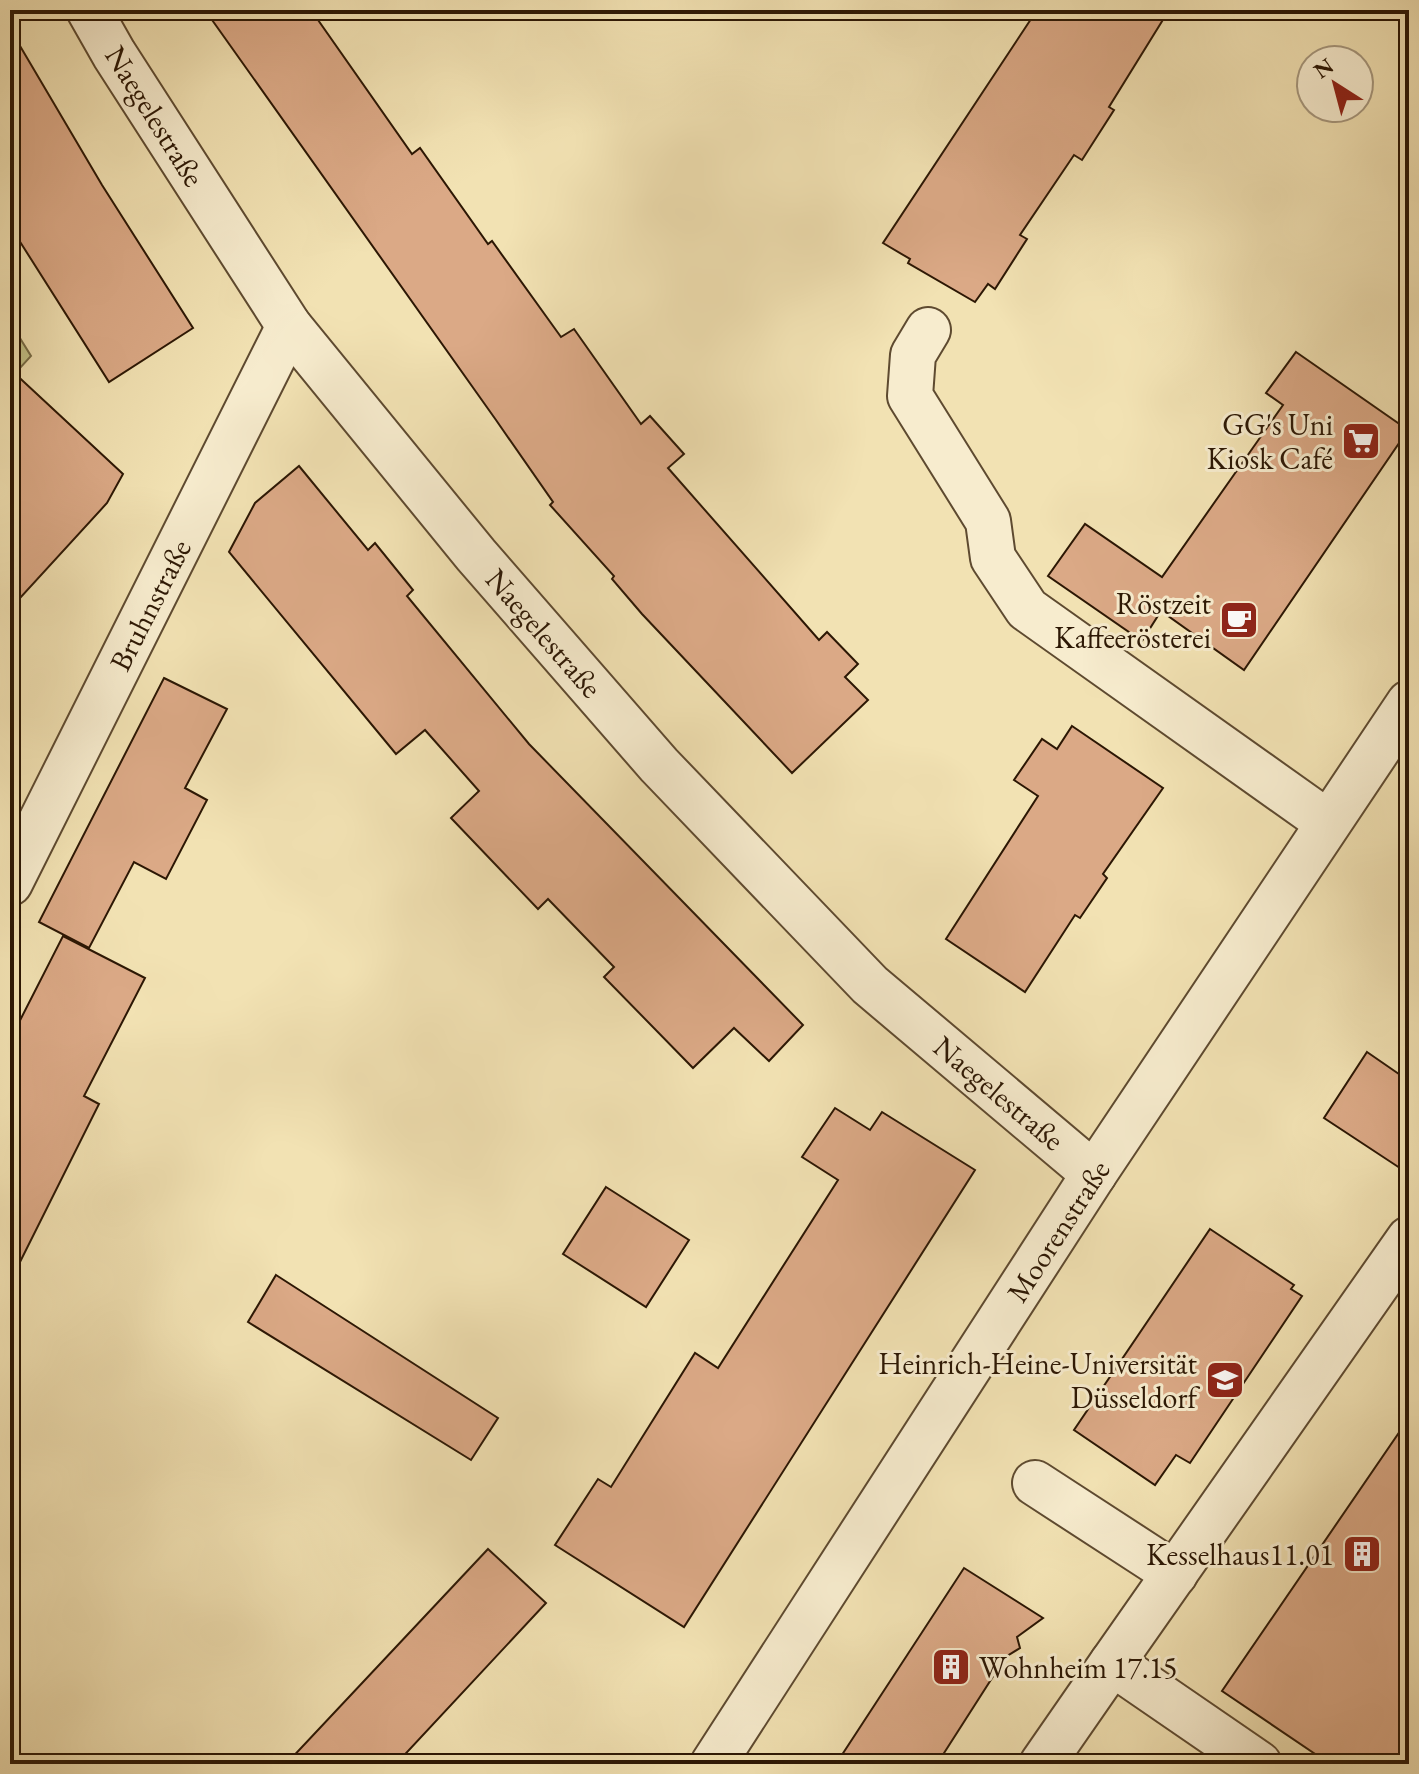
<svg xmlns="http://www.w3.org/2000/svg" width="1419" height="1774" font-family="'EB Garamond',serif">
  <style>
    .green { fill: #c2c187; stroke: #776c46; stroke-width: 2 }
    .building { fill: #dba986; stroke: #2c1704; stroke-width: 2 }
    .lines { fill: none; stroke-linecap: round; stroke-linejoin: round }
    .minor-casing { stroke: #5e4a30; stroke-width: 48 }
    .minor { stroke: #f7ecce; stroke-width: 44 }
    .labels { text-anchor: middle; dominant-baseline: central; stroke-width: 6; stroke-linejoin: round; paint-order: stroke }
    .street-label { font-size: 30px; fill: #2c1704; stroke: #f7ecce }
    .poi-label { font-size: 30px; fill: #2c1704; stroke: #f7ecce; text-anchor: end }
  </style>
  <rect width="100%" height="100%" fill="#f2e2b3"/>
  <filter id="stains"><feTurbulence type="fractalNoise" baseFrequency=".0025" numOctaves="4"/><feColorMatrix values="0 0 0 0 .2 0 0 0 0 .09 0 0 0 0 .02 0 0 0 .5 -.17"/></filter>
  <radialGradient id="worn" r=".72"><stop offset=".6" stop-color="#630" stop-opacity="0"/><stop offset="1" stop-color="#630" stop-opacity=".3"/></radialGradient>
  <!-- green -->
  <path class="green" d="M10,322L31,356L10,379Z"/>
  <!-- building -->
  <g class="building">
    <path d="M205,10H311L412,154L420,148L488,244L492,241L561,337L574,329L641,424L650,416L684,454L668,468L819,640L827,632L858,664L845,677L868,700L792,773L642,614L612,579L614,576L550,505L553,502L496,420Z"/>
    <path d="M1037,10H1169L1109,107L1114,110L1082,160L1074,155L1020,235L1027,239L995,289L988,284L975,302L908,263L910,259L883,243Z"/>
    <path d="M10,29L102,185L193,328L109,382L10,226Z"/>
    <path d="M1296,352L1408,430L1244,670L1161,611L1142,641L1048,576L1085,524L1162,577L1283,405L1266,393Z"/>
    <path d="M10,369L123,474L107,503L10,609Z"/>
    <path d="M299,466L368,550L375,543L413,590L407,596L529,744L803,1025L769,1061L734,1028L693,1068L604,977L614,967L548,899L538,909L451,818L479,791L425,730L396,754L229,552L255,503Z"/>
    <path d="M164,678L227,709L185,788L207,800L166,879L134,862L89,948L39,922Z"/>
    <path d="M1072,726L1163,788L1103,874L1107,878L1080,918L1075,915L1025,992L946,939L1038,796L1014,780L1042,739L1057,749Z"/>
    <path d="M63,936L145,978L84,1096L99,1104L10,1282V1040Z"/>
    <path d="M1367,1052L1409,1081V1174L1324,1118Z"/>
    <path d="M835,1108L870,1130L882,1112L975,1170L684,1627L555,1545L598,1479L611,1487L695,1353L718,1368L838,1180L802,1157Z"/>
    <path d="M606,1187L689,1240L646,1307L563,1254Z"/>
    <path d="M1210,1229L1294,1285L1291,1289L1302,1296L1190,1463L1176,1455L1155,1485L1074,1430Z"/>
    <path d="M276,1275L498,1418L471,1460L248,1322Z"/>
    <path d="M1409,1418V1764H1330L1222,1691Z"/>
    <path d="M488,1549L546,1603L396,1764H286Z"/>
    <path d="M964,1568L1043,1618L1017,1637L1020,1648L999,1661L1001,1664L937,1764H836Z"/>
  </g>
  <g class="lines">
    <!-- minor casing -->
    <g class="minor-casing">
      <g id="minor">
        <path d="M89,10L114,54L289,326L476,555L659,765L870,985L1094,1174"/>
        <path d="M928,330L913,355L910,396L988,521L993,558L1027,609L1327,822"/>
        <path d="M10,883L289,326"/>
        <path d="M1035,1483L1175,1574"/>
        <path d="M1112,1663L1409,1239"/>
        <path d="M713,1764L1094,1174L1409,703"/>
        <path d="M1042,1764L1112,1663L1259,1764"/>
      </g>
    </g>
    <!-- minor -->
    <use href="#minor" class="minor"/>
  </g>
  <!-- icons -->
  <defs>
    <g id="supermarket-square" transform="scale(2)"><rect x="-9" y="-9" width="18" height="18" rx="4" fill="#8f2418" stroke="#f7ecce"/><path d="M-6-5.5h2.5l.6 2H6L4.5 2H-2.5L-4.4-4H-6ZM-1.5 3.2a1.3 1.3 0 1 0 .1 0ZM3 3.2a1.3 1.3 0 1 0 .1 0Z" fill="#fff"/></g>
    <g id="cafe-square" transform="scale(2)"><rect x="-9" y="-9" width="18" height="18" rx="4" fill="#8f2418" stroke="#f7ecce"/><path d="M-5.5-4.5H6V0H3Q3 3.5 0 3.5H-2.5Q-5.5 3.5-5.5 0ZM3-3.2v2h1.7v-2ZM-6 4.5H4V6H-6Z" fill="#fff"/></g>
    <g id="university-square" transform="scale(2)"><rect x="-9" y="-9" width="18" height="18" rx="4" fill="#8f2418" stroke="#f7ecce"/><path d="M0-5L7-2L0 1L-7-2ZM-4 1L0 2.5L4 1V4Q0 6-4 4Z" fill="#fff"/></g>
    <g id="building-square" transform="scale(2)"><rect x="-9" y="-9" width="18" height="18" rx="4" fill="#8f2418" stroke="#f7ecce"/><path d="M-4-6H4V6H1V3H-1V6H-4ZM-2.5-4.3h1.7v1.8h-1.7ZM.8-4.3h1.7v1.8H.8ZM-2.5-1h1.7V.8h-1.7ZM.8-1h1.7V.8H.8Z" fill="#fff"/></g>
  </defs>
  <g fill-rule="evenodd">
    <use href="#supermarket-square" x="1361" y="441"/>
    <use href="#cafe-square" x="1239" y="620"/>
    <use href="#university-square" x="1225" y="1380"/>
    <use href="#building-square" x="1362" y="1554"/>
    <use href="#building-square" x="951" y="1667"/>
  </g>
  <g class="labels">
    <!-- street labels -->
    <g class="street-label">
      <text transform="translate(155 116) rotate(58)">Naegelestraße</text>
      <text transform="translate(150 605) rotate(-63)">Bruhnstraße</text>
      <text transform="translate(544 633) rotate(49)">Naegelestraße</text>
      <text transform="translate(999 1093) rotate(40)">Naegelestraße</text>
      <text transform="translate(1058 1231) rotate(-57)">Moorenstraße</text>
    </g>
    <!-- poi labels -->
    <g class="poi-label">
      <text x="1333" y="424">GG's Uni<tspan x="1333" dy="34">Kiosk Café</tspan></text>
      <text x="1211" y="603">Röstzeit<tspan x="1211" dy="34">Kaffeerösterei</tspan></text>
      <text x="1197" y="1363">Heinrich-Heine-Universität<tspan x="1197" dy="34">Düsseldorf</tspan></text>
      <text x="1334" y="1554">Kesselhaus11.01</text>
      <text x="979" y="1667" text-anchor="start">Wohnheim 17.15</text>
    </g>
  </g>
  <!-- margin -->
  <rect width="1419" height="1774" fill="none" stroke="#f2e2b3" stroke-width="40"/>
  <rect x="12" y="12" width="1395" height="1750" fill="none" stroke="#2c1704" stroke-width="4"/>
  <rect x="20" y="20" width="1379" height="1734" fill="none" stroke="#2c1704" stroke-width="2"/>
  <!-- north arrow -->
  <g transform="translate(1335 84) rotate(324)"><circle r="38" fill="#f7ecce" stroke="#a6977d" stroke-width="2"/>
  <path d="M0-6L14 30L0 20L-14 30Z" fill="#8f2418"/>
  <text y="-12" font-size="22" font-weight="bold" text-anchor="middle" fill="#2c1704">N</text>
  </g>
  <rect width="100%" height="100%" filter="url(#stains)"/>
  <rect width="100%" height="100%" fill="url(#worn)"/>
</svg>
